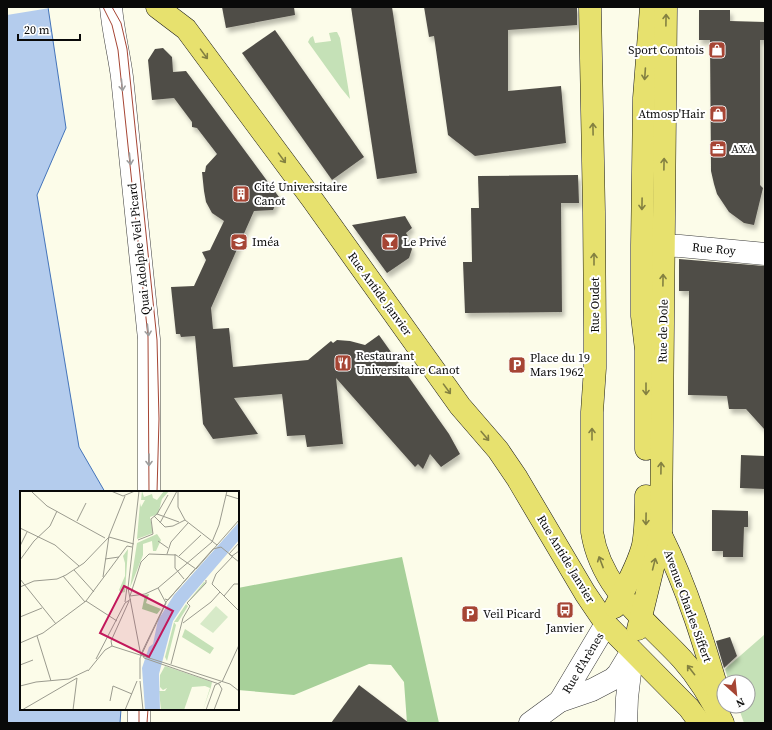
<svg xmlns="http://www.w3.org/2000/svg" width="772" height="730" font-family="'Source Serif 4',serif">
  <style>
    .green { fill: #c5e1b7 }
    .forest { fill: #a7d099 }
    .water { fill: #b4cced; stroke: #4474ba }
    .pier { fill: #fcfce9 }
    .building { fill: #504d47; filter: url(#shadow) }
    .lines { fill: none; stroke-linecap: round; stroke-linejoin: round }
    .minor-casing { stroke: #3c3c3c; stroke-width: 23 }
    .major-casing { stroke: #1a1a1a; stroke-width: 23 }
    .minor { stroke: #fff; stroke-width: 22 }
    .major { stroke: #e7e16e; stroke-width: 22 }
    .tram { stroke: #a64534; stroke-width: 1 }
    .oneway { stroke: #838041 }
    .oneway2 { stroke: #9d9d9d }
    .labels { text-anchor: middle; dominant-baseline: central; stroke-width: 4; stroke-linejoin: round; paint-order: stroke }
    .poi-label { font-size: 12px; fill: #090909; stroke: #fff; text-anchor: start }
    .street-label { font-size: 12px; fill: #090909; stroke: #fff }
    .inset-road { fill: none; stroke: #9b9b8f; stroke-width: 1 }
    .view { fill: #c2185b; fill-opacity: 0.15; stroke: #c2185b; stroke-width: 2 }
    .inset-edge { fill: none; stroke: #090909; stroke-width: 2 }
  </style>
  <defs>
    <filter id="shadow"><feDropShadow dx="2.5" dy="4.5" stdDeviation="2" flood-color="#0004"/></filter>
  </defs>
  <rect width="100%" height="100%" fill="#fcfce9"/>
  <!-- green -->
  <g class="green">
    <path d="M335,32H337L340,38L350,99L341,88L308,42L310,38L313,36L315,43L331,41L329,33Z"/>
    <path d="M765,634V723H744L738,706H748V682H729L725,669Z"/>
  </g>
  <!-- forest -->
  <path class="forest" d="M402,557L439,723H407L404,682L391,665L369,664L294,695L238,690V588Z"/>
  <!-- water -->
  <path class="water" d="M7,7H48L66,128L37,195L79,447L105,492H21V709H121L120,723H7Z"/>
  <!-- pier -->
  <path class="pier" d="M7,7H50V8L7,15Z"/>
  <!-- building -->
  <g class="building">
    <path d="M222,7H294L295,15L226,28Z"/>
    <path d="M351,7H392L417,173L377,179Z"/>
    <path d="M424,7H577V25L508,30V91L561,86L566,143L475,156L448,135L434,36L429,37Z"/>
    <path d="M699,10H730V21L765,22V40H760V185L763,188L754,225L744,223L729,212L717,194L714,184L711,171L710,40H699Z"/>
    <path d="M275,30L364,157L332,180L242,53Z"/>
    <path d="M163,48L172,57L173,72L186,71L279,197L273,210L254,211L211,308L213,329L229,328L233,367L308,360L331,341L333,343L337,340L350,341L365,345L379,335L449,434L460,454L441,467L430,454L423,469L418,464L415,467L336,378L343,444L307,447L305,435L287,436L282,394L234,398L258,434L213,439L203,424L195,336L181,337L180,334H176L171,287L194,286L206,260L202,252L210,250L224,221L212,213L206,202L204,191L202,172H205L206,166L217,154L197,128L192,127V122L174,98L152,100L148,60L155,49Z"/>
    <path d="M578,175L579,203H561L562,312L465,313L463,262H472L471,208H479L478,176Z"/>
    <path d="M405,216L412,228L406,233L409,238L407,240L412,249L409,258L387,273L352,225Z"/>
    <path d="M679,259L765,266V430L746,409H729L727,396L688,395L689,291H679Z"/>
    <path d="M741,455L765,456V489L740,488Z"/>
    <path d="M712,510L748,511V527H744L743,557H723V551H712Z"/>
    <path d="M730,637L737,656L724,668L716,641Z"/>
    <path d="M359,685L409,723H331Z"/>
  </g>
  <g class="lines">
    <!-- minor casing -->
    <g class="minor-casing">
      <g id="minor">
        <path d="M111,7C113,31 119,54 122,77L149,339V492"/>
        <path d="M645,245L680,246L765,254"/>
        <path d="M560,701L606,624"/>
        <path d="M139,723V709"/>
        <path d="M530,723L560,701L592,690L613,679L618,674L632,651"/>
        <path d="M626,723L627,698L632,656"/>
      </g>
    </g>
    <!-- major casing -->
    <g class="major-casing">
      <g id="major">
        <path d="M157,7L186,29L312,199L460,406L498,450L517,478L585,593L606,624L689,708L700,723"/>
        <path d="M590,7L594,212L595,334V368L592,412V532C601,589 645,619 682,659C699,678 712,700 723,723"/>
        <path d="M646,449V350L642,316V245L644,98L651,7"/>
        <path d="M661,535C688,589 705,647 722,705"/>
        <path d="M615,607C625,588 638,566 643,545C646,529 646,512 646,496"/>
        <path d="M638,629L661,535L666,7"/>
      </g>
    </g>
    <!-- minor -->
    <use href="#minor" class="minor"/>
    <!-- major -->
    <use href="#major" class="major"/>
    <!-- tram -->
    <g class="tram">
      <path d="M103,7L112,25L118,50L148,337L149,492"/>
      <path d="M112,7L121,23L127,49L157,340L159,419L157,492"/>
      <path d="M139,723V709"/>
      <path d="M147,723L148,709"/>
    </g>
  </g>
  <!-- one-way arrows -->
  <defs><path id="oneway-shaft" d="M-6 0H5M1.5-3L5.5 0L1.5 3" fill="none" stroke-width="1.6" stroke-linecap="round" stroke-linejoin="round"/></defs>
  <g class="oneway">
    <use href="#oneway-shaft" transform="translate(666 20) rotate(-89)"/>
    <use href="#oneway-shaft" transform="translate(204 54) rotate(54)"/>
    <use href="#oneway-shaft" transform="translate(645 74) rotate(94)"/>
    <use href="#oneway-shaft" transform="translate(593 129) rotate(-91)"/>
    <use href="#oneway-shaft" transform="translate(282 158) rotate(54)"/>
    <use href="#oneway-shaft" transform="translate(664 164) rotate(-89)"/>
    <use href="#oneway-shaft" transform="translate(642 204) rotate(91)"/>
    <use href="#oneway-shaft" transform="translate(594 259) rotate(-90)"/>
    <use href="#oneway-shaft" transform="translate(663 280) rotate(-89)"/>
    <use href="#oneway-shaft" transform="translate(447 389) rotate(54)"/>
    <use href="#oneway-shaft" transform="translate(646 389) rotate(90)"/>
    <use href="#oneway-shaft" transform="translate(592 434) rotate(-90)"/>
    <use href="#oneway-shaft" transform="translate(485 436) rotate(50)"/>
    <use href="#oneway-shaft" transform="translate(661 468) rotate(-89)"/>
    <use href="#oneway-shaft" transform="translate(646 519) rotate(91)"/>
    <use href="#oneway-shaft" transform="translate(601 562) rotate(-111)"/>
    <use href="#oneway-shaft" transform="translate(654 564) rotate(-76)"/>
    <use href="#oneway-shaft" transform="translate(691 670) rotate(-128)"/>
  </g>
  <g class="oneway2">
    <use href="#oneway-shaft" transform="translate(122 85) rotate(84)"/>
    <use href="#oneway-shaft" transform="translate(130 159) rotate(84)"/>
    <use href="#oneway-shaft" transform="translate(148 330) rotate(84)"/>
    <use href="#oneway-shaft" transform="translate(149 460) rotate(90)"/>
  </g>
  <!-- icons -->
  <defs>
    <g id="shop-square" transform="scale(0.9)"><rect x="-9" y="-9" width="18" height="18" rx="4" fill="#a64534" stroke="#fff"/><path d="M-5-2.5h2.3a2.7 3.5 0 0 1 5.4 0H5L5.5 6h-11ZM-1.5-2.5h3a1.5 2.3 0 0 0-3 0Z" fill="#fff"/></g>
    <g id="office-square" transform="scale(0.9)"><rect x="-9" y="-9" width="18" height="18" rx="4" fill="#a64534" stroke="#fff"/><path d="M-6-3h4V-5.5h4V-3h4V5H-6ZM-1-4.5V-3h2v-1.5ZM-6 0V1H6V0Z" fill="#fff"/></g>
    <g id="building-square" transform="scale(0.9)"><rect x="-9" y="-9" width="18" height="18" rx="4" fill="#a64534" stroke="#fff"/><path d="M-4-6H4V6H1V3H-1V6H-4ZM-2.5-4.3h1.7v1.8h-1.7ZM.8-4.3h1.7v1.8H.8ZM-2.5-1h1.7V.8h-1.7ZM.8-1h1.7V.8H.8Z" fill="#fff"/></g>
    <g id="university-square" transform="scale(0.9)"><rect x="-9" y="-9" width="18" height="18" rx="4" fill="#a64534" stroke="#fff"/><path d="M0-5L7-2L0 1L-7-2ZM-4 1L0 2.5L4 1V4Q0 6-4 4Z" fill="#fff"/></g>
    <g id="bar-square" transform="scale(0.9)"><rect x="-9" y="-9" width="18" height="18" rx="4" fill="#a64534" stroke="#fff"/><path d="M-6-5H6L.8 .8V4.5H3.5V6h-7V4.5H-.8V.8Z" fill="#fff"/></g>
    <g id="restaurant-square" transform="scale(0.9)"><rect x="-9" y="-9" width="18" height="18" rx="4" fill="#a64534" stroke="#fff"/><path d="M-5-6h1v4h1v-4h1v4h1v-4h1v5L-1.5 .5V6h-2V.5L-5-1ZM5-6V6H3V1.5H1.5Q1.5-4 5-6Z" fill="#fff"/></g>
    <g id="parking-square" transform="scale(0.9)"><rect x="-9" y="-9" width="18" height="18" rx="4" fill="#a64534" stroke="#fff"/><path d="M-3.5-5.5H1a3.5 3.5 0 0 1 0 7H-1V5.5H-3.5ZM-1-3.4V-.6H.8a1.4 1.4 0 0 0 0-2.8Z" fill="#fff"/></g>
    <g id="bus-square" transform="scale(0.9)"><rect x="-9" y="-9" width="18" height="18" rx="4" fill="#a64534" stroke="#fff"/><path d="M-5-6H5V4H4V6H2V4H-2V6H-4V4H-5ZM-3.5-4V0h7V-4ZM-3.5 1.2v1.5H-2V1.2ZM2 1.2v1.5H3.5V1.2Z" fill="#fff"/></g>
  </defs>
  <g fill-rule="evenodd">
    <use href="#shop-square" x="717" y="50"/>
    <use href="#shop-square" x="718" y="114"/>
    <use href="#office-square" x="718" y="149"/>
    <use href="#building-square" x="241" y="194"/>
    <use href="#university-square" x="239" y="242"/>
    <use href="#bar-square" x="390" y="242"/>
    <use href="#restaurant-square" x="343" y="363"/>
    <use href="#parking-square" x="517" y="365"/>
    <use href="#bus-square" x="565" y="610"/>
    <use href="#parking-square" x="470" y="614"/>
  </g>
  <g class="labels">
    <!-- poi labels -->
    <g class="poi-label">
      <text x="704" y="50" text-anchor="end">Sport Comtois</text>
      <text x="705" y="114" text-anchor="end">Atmosp'Hair</text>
      <text x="731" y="149">AXA</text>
      <text x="254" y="187">Cité Universitaire<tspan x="254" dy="14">Canot</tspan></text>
      <text x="252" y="242">Iméa</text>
      <text x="403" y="242">Le Privé</text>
      <text x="356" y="356">Restaurant<tspan x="356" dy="14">Universitaire Canot</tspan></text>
      <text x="530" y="358">Place du 19<tspan x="530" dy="14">Mars 1962</tspan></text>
      <text x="483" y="614">Veil Picard</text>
      <text x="565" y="628" text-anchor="middle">Janvier</text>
    </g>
    <!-- street labels -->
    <g class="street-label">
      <text transform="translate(139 249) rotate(-96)">Quai Adolphe Veil Picard</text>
      <text transform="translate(714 249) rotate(5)">Rue Roy</text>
      <text transform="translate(380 294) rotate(54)">Rue Antide Janvier</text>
      <text transform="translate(595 305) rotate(-90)">Rue Oudet</text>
      <text transform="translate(663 331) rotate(-89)">Rue de Dole</text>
      <text transform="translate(566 559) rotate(59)">Rue Antide Janvier</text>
      <text transform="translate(688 606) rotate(70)">Avenue Charles Siffert</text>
      <text transform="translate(583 663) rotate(-59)">Rue d'Arènes</text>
    </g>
  </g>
  <!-- overview -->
  <g transform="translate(20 491)">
    <rect width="219" height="219" fill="#fcfce9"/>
    <path d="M122,0L124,6L132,3L133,7L137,9L144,0H149L142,8L138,23L130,26L133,42L117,48L120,12L121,16L125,9H121ZM137,43L141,49L136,60H133L132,50L123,53V64L110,97L117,52ZM108,58L105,101L101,102L99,99L105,85V72L103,65ZM184,91L186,92L166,113L168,115L158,131H154L156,134L147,170L145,166L154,131L166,113ZM165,138L194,157L190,163L162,146ZM145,175L192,191L191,196L183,219L190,197L185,195L172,196L164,219H141L139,200H145L147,197L143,199L140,196V184Z" fill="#c5e1b7"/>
    <path d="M129,103L126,112L141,118L137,123L122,118L125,104Z" fill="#a7d099"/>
    <path d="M196,115L208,126L193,142L180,133Z" fill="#d7eac8"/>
    <path d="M219,31V49L165,112L153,130L139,183L140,219H125L122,177L129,156L133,153L138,129L154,104Z" fill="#b4cced"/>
    <path class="inset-road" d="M91,0L103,5L115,0M119,0L108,97L121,165M158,0V16L165,29L197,54M12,1L27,15L85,47M206,4L219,8M137,23L159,31M137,23L148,4M134,25L145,36L153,35L165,29M57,30L66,12M140,32L157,0M0,37L35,54L59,75M89,46L114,53M118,49L133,43L131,28L137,23M138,50L148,57M219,52L209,63L219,71M0,55L7,41M147,63L151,51L168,32M155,63V77L164,88M159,65L181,44M213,65L196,83L192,93L219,120M85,68L99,66M0,69L14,50L30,35L37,20M176,78L219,29M54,79L74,101M43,85L65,111M83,86L89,45L105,5M0,88L36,133M0,96L14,90L37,88L46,84L64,72L89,46M110,105L125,103L138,97L192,51L199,34L207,0M110,105L121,71L129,63L156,64L176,78M204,105L214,93H219M145,108L148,109L175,78M66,110L97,130M105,111L107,96M0,126L22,117M163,132L191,111L200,101M17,145L31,190M0,152L23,142L66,110L107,55L112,56M92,155L91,150L109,110M76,168L105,112L111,108M151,173L163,127L170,115L167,112L186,92V89M0,174L13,169M68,180L85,159L92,155L210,193L219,200M120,188V167L146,112L138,97M120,190L123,219M202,191L219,154M0,195L16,191L49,188L68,179M90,210L93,195L112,203M2,219L57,187M53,219L57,187M105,219L117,190M186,219L195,194L201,191M194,219L202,198L199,193L124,167L122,161L146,111L193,58L201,56L212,65L219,60"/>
    <path class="view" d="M104,95L153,120L129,166L80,142Z"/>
    <rect width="219" height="219" class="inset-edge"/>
  </g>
  <!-- border -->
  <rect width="772" height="730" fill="none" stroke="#090909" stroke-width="16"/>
  <!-- north arrow -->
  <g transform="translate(736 694) rotate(153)"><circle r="19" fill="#ffffff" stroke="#9d9d9d"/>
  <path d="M0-3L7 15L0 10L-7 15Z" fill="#a64534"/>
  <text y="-6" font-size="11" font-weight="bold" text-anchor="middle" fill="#090909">N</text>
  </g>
  <!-- scale -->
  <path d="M18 34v6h62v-6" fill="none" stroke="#090909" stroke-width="2"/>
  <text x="24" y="34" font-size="12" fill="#090909" stroke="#ffffff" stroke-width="3" paint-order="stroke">20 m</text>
</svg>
